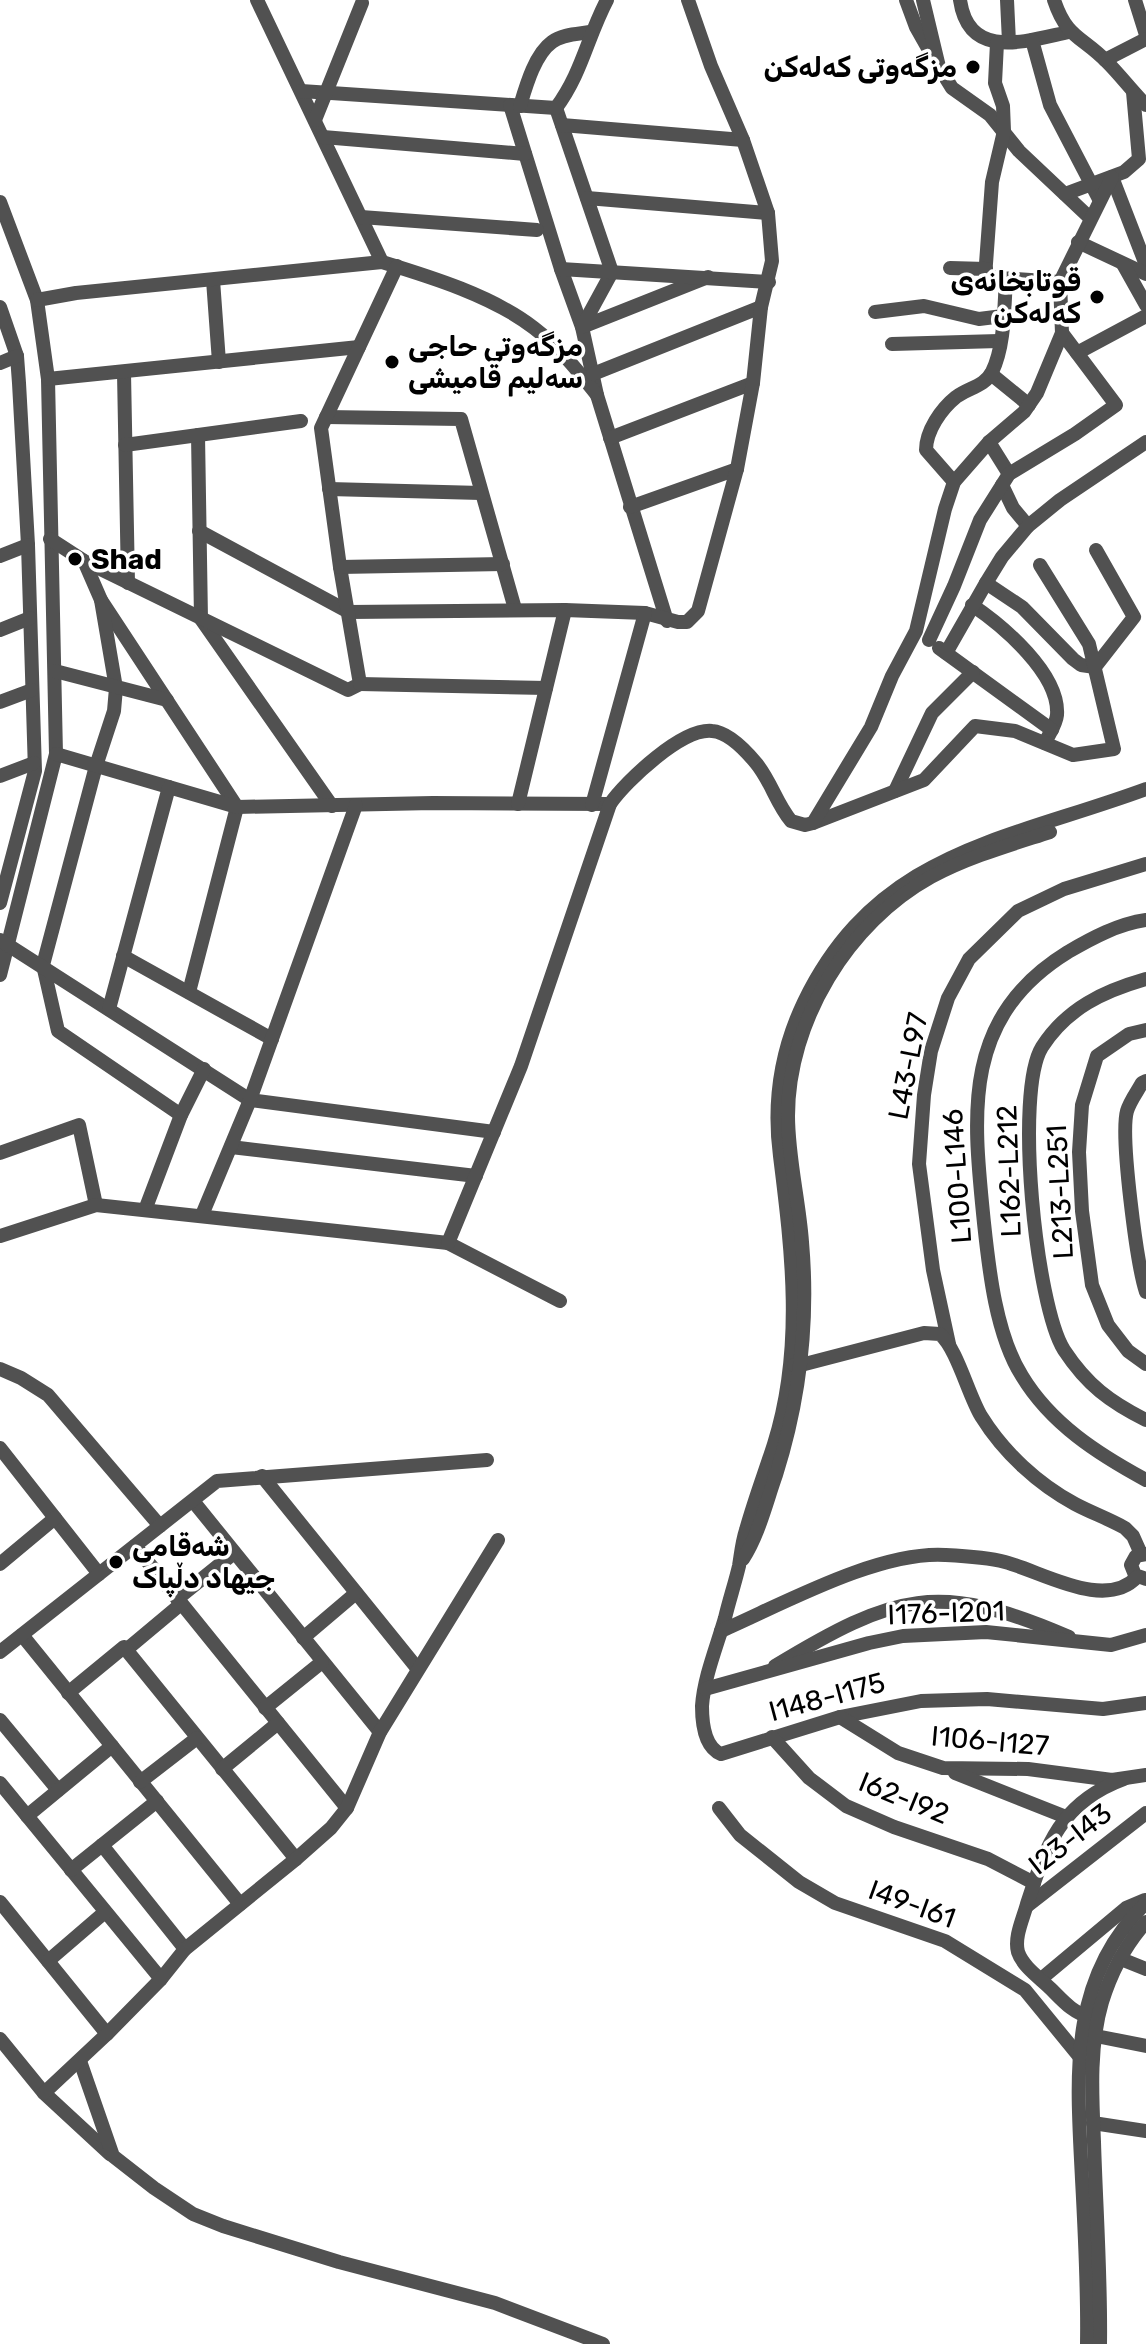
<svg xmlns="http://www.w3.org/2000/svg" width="1146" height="2344" font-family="Rubik,Vazirmatn,sans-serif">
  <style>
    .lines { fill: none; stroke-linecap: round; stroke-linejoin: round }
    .minor { stroke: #515151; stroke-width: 14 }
    .poi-dot { fill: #000; stroke: #fff; stroke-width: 3 }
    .labels { text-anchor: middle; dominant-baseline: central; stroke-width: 7; stroke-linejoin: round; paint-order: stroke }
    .poi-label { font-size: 28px; font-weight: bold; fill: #000; stroke: #fff; text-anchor: start }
    .street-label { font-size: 28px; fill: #000; stroke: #fff }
  </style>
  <rect width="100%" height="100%" fill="#fff"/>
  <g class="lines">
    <!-- minor -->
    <g class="minor">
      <path d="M257,0L382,262"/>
      <path d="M906,0L916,27L929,50"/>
      <path d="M923,0L939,67L952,88L990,115L1019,151L1090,218"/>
      <path d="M960,0C969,61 1026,41 1069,32"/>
      <path d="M1007,0L1009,42"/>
      <path d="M1054,0C1067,39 1082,36 1107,62C1121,76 1132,91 1146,105"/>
      <path d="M1135,0L1146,35"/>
      <path d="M1032,40L1050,105L1099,199"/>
      <path d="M997,43L995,83L1003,106L1004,131L992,182L985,277L1060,282"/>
      <path d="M1105,60L1146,39"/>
      <path d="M301,91L556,108"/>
      <path d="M510,105L561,269L582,327L597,395L667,621"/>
      <path d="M520,106C526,86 535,54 552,42C562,34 579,34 590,32"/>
      <path d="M556,108L612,272L582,327L708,277"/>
      <path d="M556,108C582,73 587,38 607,0"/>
      <path d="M315,120L362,3"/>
      <path d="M562,125L743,140"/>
      <path d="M323,137L525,154"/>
      <path d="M1112,177L1146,265"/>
      <path d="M1065,194L1124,172L1139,159L1133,92"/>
      <path d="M587,198L768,213"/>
      <path d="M0,202L37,300L48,379L56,754L0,975"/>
      <path d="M361,217L537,230"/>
      <path d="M1078,242L1146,274"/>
      <path d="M1123,264L1146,305"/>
      <path d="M950,268L986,269"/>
      <path d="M561,269L769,282"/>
      <path d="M213,280L219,362"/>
      <path d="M37,300L76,293L382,262C431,277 493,296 534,328C559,347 578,371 597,395"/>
      <path d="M0,307L17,356L19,383L28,545L35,771L0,903"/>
      <path d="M875,312L924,306L979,319L1003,316"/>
      <path d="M892,344L999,341"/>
      <path d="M1077,353L1146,316"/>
      <path d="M0,363L17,356"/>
      <path d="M124,373L128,583"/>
      <path d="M593,374L761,307"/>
      <path d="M991,374L1029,405"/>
      <path d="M48,379L359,347"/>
      <path d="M326,417L461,419L515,609"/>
      <path d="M198,435L201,619L332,806"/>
      <path d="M610,438L753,383"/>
      <path d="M989,442L1009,474"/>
      <path d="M125,445L301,421"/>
      <path d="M954,482L926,450C926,431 941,409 956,397C968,388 985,386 992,372C1005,345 1004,308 1006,279"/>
      <path d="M1002,485L1013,508L1028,526"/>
      <path d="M329,489L481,493"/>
      <path d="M630,507L737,469"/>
      <path d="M199,531L349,612L565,610L645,613L678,622H687L698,611L737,469L753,383L761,307L772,261L768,213L743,140L711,66L688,0"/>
      <path d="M50,539L84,561L348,690L360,684L340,567L321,428L397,266"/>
      <path d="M0,556L28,545"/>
      <path d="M84,561L101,600L237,807L189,992"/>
      <path d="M340,567L503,564"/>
      <path d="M986,583L1022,607L1073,659L1081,665L1095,667"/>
      <path d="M101,600L116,688L114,711L96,766L43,965L58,1031L181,1115"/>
      <path d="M972,605C1003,626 1060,674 1057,715C1056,725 1049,734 1045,743"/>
      <path d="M0,630L30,618"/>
      <path d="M929,640L954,586L980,520L1009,474L1075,434L1116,405L1062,333"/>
      <path d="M939,648L1052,730"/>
      <path d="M946,653L986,583L1002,557L1028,526L1060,500L1146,442"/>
      <path d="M1095,667L1134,617L1096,550"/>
      <path d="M55,671L167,700"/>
      <path d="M360,684L546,688"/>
      <path d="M0,702L32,690"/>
      <path d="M56,754L237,807L433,803L610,804"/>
      <path d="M0,776L34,763"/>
      <path d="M1146,789C1005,841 877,851 804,1002C781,1050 773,1103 780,1156C792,1252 804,1349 774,1444C765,1472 754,1501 746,1530C742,1542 741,1554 739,1566C735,1583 729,1601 725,1618C717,1646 704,1677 702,1706C702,1722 704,1747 721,1754L840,1717L921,1701L987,1699L1103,1709L1146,1703"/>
      <path d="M895,791L932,713L973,672"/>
      <path d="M518,804L565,610"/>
      <path d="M592,805L645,613"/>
      <path d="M813,823L924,780L975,726L1015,731L1073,755L1114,749L1089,644L1040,565"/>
      <path d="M1146,920C1118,924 1092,938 1068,952C961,1018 973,1114 984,1223C989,1270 996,1335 1022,1376C1051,1424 1098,1454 1146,1480"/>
      <path d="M0,940L250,1100L494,1132"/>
      <path d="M123,956L272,1039"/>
      <path d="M1146,979C1104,991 1067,1008 1042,1047C1014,1092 1036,1306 1064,1350C1087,1385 1110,1402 1146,1420"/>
      <path d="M109,1009L169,787"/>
      <path d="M1146,1030L1129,1034L1097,1056L1082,1105L1079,1152L1082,1211L1092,1285L1108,1325L1128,1351L1146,1364"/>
      <path d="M1146,1081L1142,1083C1137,1092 1130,1101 1127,1111C1120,1136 1137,1265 1146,1292"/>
      <path d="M231,1147L476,1176"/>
      <path d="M0,1153L79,1125L96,1205"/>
      <path d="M145,1210L181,1115L204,1069"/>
      <path d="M202,1215L250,1100L356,805"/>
      <path d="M0,1236L96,1205L448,1243L560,1301"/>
      <path d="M448,1243L521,1066L610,804C626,781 682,728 712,731C729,732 746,751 756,763C771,781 776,803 791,821L805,825L813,823L871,727L892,676L916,631L945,509L954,482L989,442L1024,412L1037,393L1062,333L1060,282L1112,177"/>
      <path d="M949,1344L933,1270L919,1164L924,1095L931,1051L948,998L969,959L1018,911L1064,889L1146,864"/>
      <path d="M794,1365H801L924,1333L940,1334C957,1349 968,1394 981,1416C1004,1453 1038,1484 1075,1504C1092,1513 1109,1519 1125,1528L1133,1536L1141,1554"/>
      <path d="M0,1369L21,1378L48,1395L160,1526"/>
      <path d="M0,1448L99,1574"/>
      <path d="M262,1476L417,1668"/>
      <path d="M193,1501L380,1732"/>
      <path d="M135,1546L347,1808"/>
      <path d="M743,1559C759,1534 766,1503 776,1475C800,1399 809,1322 802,1242C799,1200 788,1158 788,1116C788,1021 848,923 931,877C968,857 1010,845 1050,832"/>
      <path d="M0,1564L55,1518"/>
      <path d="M1146,1579L1135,1575L1131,1565L1136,1556L1146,1554"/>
      <path d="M177,1599L234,1553"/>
      <path d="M721,1631C783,1604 878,1551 945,1555C965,1556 986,1557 1005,1562C1043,1572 1105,1611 1137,1577"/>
      <path d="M22,1635L240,1904"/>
      <path d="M303,1638L356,1593"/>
      <path d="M126,1650L181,1604"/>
      <path d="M0,1652L217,1481L487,1460"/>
      <path d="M775,1666C894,1594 938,1580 1069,1637"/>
      <path d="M705,1689L869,1643L903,1636L986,1632L1111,1645L1146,1635"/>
      <path d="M68,1693L124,1647L296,1859"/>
      <path d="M265,1708L322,1662"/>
      <path d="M840,1717L898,1753L943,1768L1028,1769L1112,1780L1146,1775"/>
      <path d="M0,1720L58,1790"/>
      <path d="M772,1737L809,1778L846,1806L894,1827L988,1859L1034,1883"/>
      <path d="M222,1769L278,1723"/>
      <path d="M955,1773L1066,1817"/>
      <path d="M140,1782L197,1738"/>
      <path d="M0,1783L161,1979"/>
      <path d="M719,1808L740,1835L799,1882L835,1903L945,1941L1025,1990L1079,2056"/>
      <path d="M27,1816L112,1746"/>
      <path d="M102,1845L185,1949"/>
      <path d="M71,1870L157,1801"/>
      <path d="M0,1902L107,2034"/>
      <path d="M1027,1906L1146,1813"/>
      <path d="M1121,1959L1146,1969"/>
      <path d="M48,1961L105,1912"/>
      <path d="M1041,1979L1126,1908L1145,1900"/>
      <path d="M1090,2017C1073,2013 1063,2001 1051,1989C1040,1978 1023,1967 1018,1952C1014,1937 1023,1919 1027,1904C1046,1845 1061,1802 1124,1779"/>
      <path d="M1096,2036L1146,2046"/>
      <path d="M0,2039L44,2093L110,2154"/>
      <path d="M80,2061L113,2156L154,2188L193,2214L223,2226L339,2262L495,2303L603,2344"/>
      <path d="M44,2093L107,2034L161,1979L185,1949L296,1859L331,1828L347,1808L380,1732L498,1540"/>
      <path d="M1093,2123L1146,2131"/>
      <path d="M1087,2344C1088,2289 1085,2234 1082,2179C1077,2078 1067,1979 1146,1903"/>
      <path d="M1100,2344C1101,2277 1096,2209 1094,2142C1092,2096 1089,2046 1102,2002C1111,1973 1126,1944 1146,1922"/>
    </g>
  </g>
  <!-- markers -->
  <g class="poi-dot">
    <circle cx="973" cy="67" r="8"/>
    <circle cx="1097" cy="297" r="8"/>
    <circle cx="392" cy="362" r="8"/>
    <circle cx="75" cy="559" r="8"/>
    <circle cx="116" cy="1562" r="8"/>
  </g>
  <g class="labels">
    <!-- poi labels -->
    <g class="poi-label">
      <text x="957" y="67" text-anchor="end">مزگەوتی کەلەکن</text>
      <text x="1081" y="281" text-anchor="end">قوتابخانەی<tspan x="1081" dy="32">کەلەکن</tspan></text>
      <text x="408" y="346">مزگەوتی حاجی<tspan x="408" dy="32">سەلیم قامیشی</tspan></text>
      <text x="91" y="559">Shad</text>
      <text x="132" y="1546">شەقامی<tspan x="132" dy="32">جیهاد دڵپاک</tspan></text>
    </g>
    <!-- street labels -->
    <g class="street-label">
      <text transform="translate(908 1066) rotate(-79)">L43-L97</text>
      <text transform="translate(1009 1171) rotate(-92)">L162-L212</text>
      <text transform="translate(957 1176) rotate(-94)">L100-L146</text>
      <text transform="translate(1060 1192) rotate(-93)">L213-L251</text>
      <text transform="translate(946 1613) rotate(-2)">I176-I201</text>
      <text transform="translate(827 1697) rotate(-15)">I148-I175</text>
      <text transform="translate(990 1741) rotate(5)">I106-I127</text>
      <text transform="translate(904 1798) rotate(22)">I62-I92</text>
      <text transform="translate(1070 1839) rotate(-38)">I23-I43</text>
      <text transform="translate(912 1904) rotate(20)">I49-I61</text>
    </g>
  </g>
</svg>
